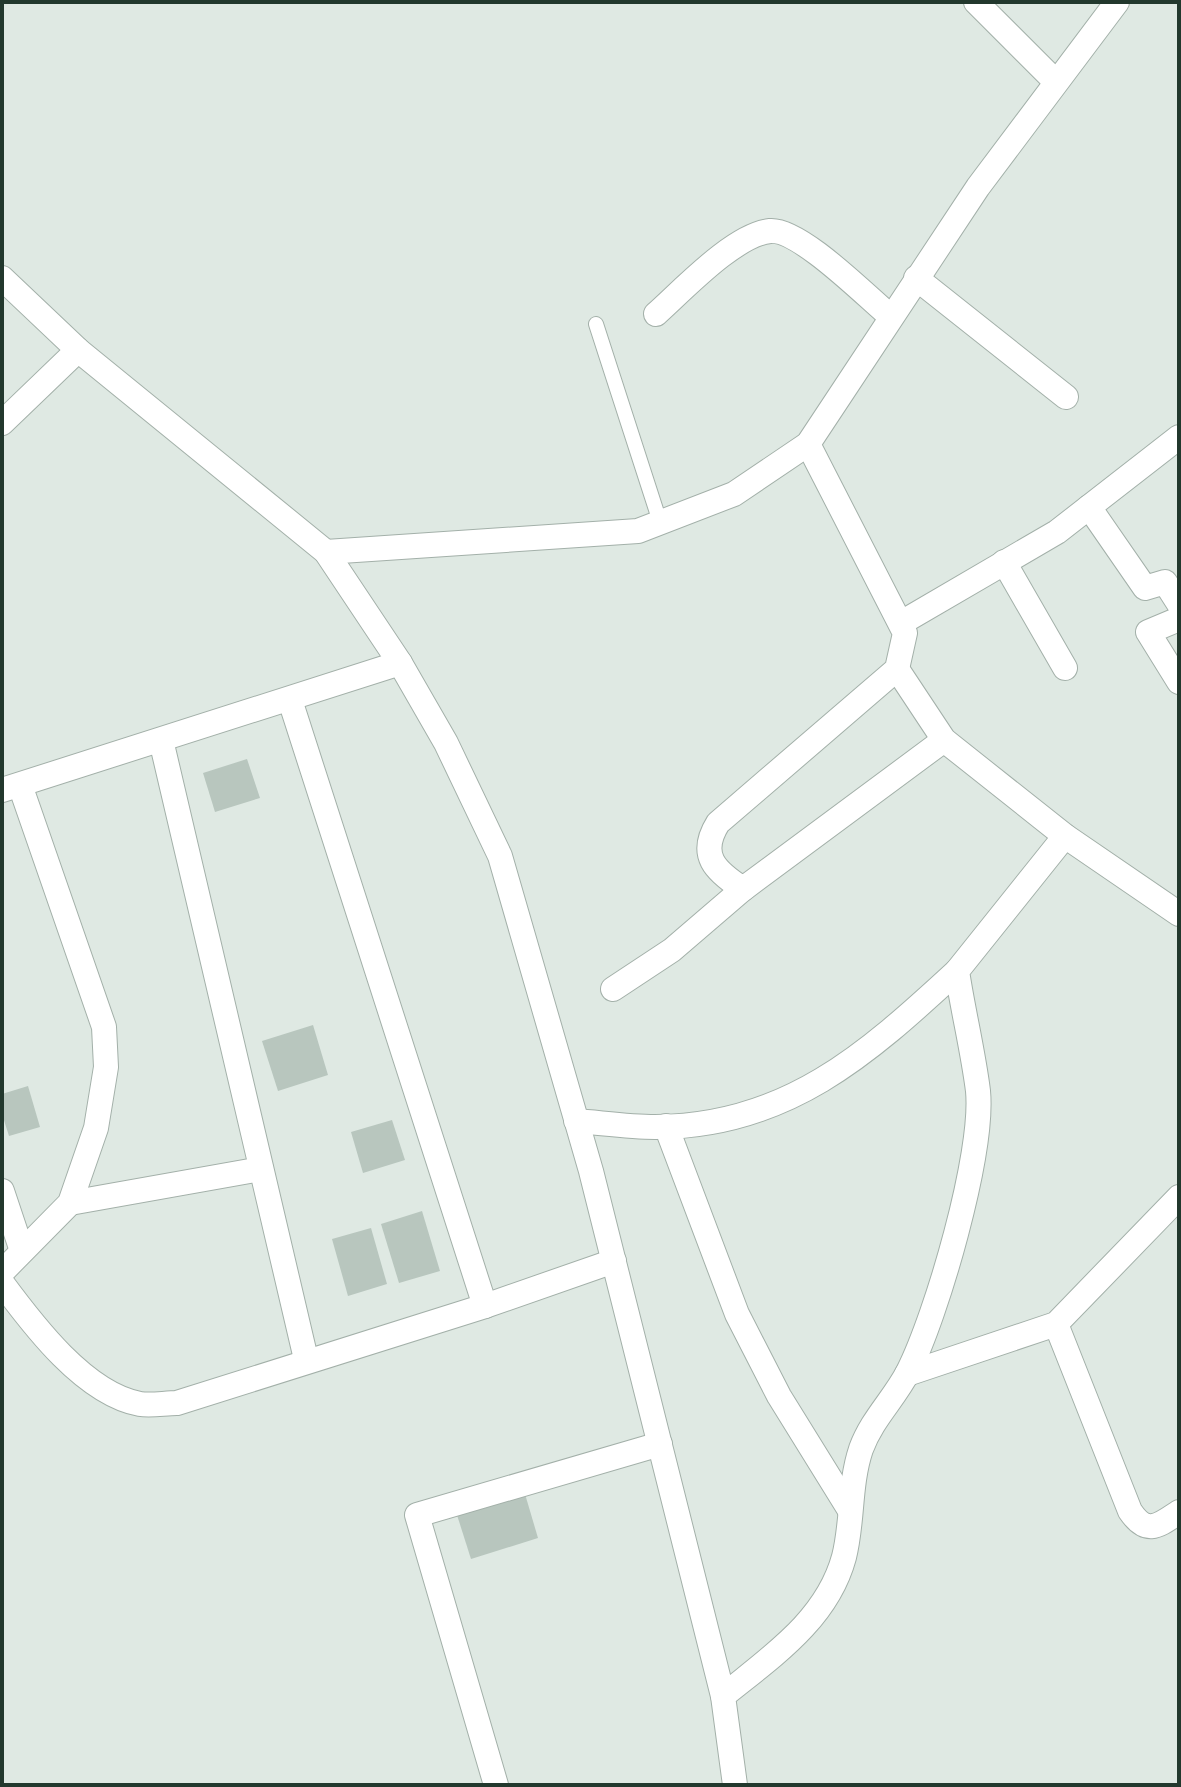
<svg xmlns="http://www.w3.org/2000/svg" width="1181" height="1787" font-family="Quicksand,sans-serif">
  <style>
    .building { fill: #b8c6be }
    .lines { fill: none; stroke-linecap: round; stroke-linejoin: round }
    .service-casing { stroke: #a3b0a9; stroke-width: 16 }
    .minor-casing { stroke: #a3b0a9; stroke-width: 26 }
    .service { stroke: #fff; stroke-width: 14 }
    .minor { stroke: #fff; stroke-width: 24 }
  </style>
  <rect width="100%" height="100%" fill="#dfe9e3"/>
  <!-- building -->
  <g class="building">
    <path d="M247,759L260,798L215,812L203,773Z"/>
    <path d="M313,1025L328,1075L278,1091L262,1041Z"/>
    <path d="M28,1086L40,1127L9,1136L2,1114V1094Z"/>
    <path d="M392,1120L405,1160L363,1173L351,1132Z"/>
    <path d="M422,1211L440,1271L399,1283L381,1224Z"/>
    <path d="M371,1228L387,1284L348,1296L332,1239Z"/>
    <path d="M525,1494L538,1538L471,1559L457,1515Z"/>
  </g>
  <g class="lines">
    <!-- service casing -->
    <g class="service-casing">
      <path id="service" d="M596,324L660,522"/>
    </g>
    <!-- minor casing -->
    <g class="minor-casing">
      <g id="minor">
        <path d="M976,2L1055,81"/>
        <path d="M2,278L78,350L326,552L400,663L446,743L500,856L591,1171L723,1696"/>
        <path d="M916,278L1066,397"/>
        <path d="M656,314C683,290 734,235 770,231C799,228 866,296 890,316"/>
        <path d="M2,423L78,350"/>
        <path d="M808,444L905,633L897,669L718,823C698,855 715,871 743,889L944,740"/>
        <path d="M1089,507L1145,588L1165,582L1179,604"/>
        <path d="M326,552L638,531L734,494L808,444L978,187L1117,2"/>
        <path d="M1004,562L1065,668"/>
        <path d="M1179,619L1148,632L1179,682"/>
        <path d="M901,623L1057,532L1179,437"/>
        <path d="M897,669L944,740L1065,836L1179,914"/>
        <path d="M290,700L485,1306"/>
        <path d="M161,740L306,1359"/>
        <path d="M2,790L400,663"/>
        <path d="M613,989L672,950L743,889"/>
        <path d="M576,1121C602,1123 629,1127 655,1127C786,1127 867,1054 957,971"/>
        <path d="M666,1126L737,1314L779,1396L849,1509"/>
        <path d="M2,1191L22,1251"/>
        <path d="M70,1203L261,1169"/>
        <path d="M2,1272L70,1203L96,1128L106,1067L104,1027L20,785"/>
        <path d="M2,1283C33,1325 85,1394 140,1404C151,1406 165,1403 177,1403L485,1306L614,1261"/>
        <path d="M1056,1324L1130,1511C1147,1536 1158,1526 1179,1512"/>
        <path d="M907,1374L1056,1324L1179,1197"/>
        <path d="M496,1785L417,1515L660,1444"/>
        <path d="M735,1785L723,1696C771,1657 827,1620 844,1557C853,1522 849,1485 861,1449C872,1419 894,1399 908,1372C937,1315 984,1153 978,1091C973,1051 963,1011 957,971L1065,836"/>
      </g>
    </g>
    <!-- service -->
    <use href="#service" class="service"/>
    <!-- minor -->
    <use href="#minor" class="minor"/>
  </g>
  <!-- border -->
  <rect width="1181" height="1787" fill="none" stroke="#22382d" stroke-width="8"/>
</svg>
